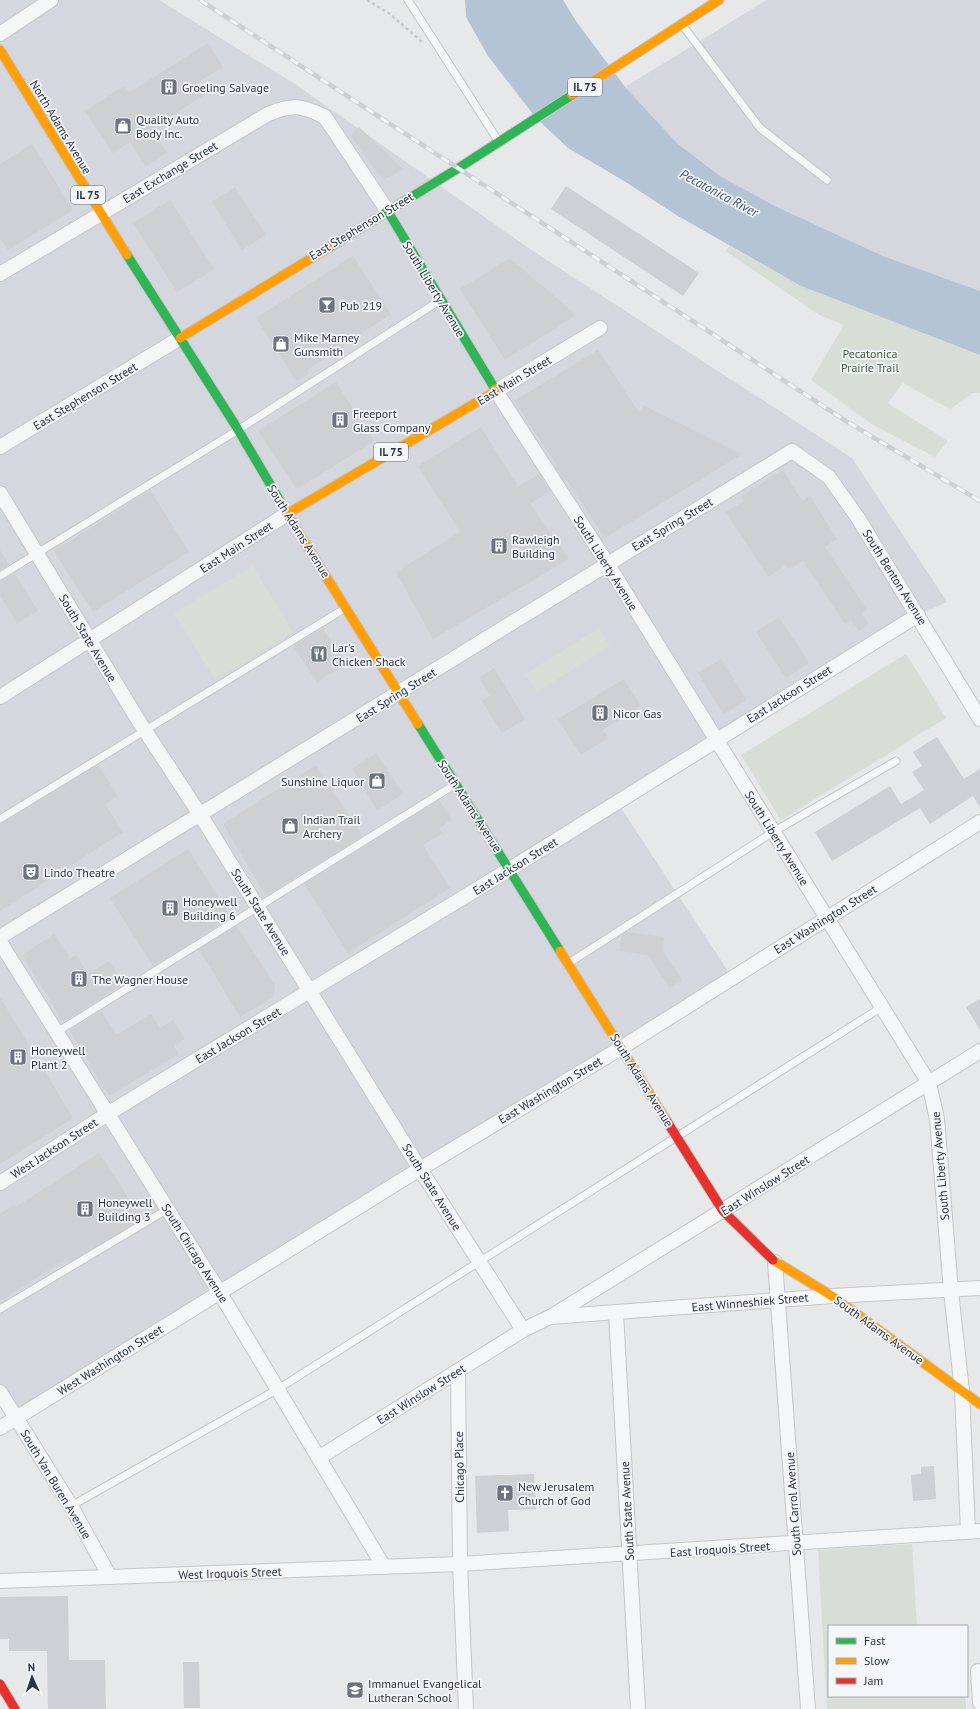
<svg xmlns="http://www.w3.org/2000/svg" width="980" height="1709" font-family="'PT Sans',sans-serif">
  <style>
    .built { fill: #d4d7dd }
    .green { fill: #d6ded6 }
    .water { fill: #b4c4d5 }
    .building { fill: #ced0d3 }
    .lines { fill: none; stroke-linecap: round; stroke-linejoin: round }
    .lane-casing { stroke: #c4c6c8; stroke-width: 9 }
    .street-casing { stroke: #c4c6c8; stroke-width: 16 }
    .fast-casing { stroke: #c4c6c8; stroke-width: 11 }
    .slow-casing { stroke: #c4c6c8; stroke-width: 11 }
    .jam-casing { stroke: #c4c6c8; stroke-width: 11 }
    .path { stroke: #c5c6ca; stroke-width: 2.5; stroke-dasharray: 3 3; stroke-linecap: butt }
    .lane { stroke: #f5f6f7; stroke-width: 7 }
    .street { stroke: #f5f6f7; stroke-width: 14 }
    .fast { stroke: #30b455; stroke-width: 9 }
    .slow { stroke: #ff9f0a; stroke-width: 9 }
    .jam { stroke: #e5322d; stroke-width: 9 }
    .rail-casing { stroke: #cecfd2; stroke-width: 4.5 }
    .rail { stroke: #f4f6f9; stroke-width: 3; stroke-dasharray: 9; stroke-linecap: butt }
    .labels { text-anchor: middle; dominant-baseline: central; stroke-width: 3.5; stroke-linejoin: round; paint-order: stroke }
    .shield { fill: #f4f6f9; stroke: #676e7b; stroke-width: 1 }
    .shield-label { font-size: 11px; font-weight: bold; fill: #2b3445 }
    .poi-label { font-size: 12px; fill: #2b3445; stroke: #f4f6f9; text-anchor: start }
    .street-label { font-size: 12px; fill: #2b3445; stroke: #f4f6f9 }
    .park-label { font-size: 12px; fill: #3f6138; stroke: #f4f6f9 }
    .water-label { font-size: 13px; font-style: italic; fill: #34527a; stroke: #f4f6f9 }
  </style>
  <rect width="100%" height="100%" fill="#e6e8ea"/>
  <!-- built -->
  <g class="built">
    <path d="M0,0H159L295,84L530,249L852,458L947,602L918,615L617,802L732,977L16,1418L0,1392Z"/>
    <path d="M767,0H980V291L883,256L775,206L720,176L677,143L625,87Z"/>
  </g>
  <!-- green -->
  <g class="green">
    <path d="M729,246L801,286L980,355V393H973L950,409L903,383L888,403L948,441L935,457L873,425L811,380L844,325L819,315L726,251Z"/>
    <path d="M253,566L293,632L215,680L174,613Z"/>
    <path d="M599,628L610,646L537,692L525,674Z"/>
    <path d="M906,654L946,718L781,820L741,755Z"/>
    <path d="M912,1544L917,1626H829V1696H965L966,1709H827L818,1550Z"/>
  </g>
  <!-- water -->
  <path class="water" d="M465,0H563L576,21L625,87L677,143L720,176L775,206L883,256L980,291V355L801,286L678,216L624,181L568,148L536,118L488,56L466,17Z"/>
  <!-- building -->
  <g class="building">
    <path d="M208,43L223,67L197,83L204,95L151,129L167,153L146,166L130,142L113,153L85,111L124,86L129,93Z"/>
    <path d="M359,127L403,169L383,180L350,135Z"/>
    <path d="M32,144L73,210L8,250L0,238V164Z"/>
    <path d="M566,186L699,273L683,296L551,209Z"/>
    <path d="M235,187L266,235L242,250L212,202Z"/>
    <path d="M170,200L214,269L177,292L133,223Z"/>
    <path d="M353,256L391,314L344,345L345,346L307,370L309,374L296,381L256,318Z"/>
    <path d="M510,258L576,315L505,360L460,289Z"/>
    <path d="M598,350L638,411L645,406L742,454L605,538L567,480L564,481L554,465L556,464L514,401Z"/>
    <path d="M336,382L374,441L297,489L258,431Z"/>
    <path d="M481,427L518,487L539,474L550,491L530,504L569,559L433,639L396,572L460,532L418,466Z"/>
    <path d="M783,470L802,501L810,496L837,539L825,547L867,610L861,613L869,624L859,631L851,620L845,624L803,561L789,569L786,565L768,577L726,512L744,501L741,496Z"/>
    <path d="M150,490L189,552L93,612L54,551Z"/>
    <path d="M0,550L9,565L0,570Z"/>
    <path d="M14,573L38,611L17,623L0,596V581Z"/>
    <path d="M779,617L809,663L786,678L756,632Z"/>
    <path d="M323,628L346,664L317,682L293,646Z"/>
    <path d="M721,659L747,700L723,714L698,673Z"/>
    <path d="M494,668L525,719L502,733L482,701L490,696L479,678Z"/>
    <path d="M624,679L641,706L603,730L608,738L581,755L558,719Z"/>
    <path d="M937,737L964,779L980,769V807L973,796L930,824L920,808L832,861L815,832L890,786L901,804L924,790L912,772L922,766L913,752Z"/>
    <path d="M376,753L403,794L377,810L352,769Z"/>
    <path d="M98,765L118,796L105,804L123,832L0,911V824Z"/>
    <path d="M316,765L363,836L266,896L223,824Z"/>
    <path d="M439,800L452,820L439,828L442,833L423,845L450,888L348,953L304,884Z"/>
    <path d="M188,849L231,918L153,966L110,898Z"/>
    <path d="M237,926L274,984L275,990L272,998L240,1017L199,949Z"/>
    <path d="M627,932L664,937L662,950L682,980L670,988L648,955L619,951L622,935Z"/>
    <path d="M54,934L70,959L76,955L88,974L109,961L124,984L63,1022L22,955Z"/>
    <path d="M0,997L73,1118L0,1164Z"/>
    <path d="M980,999V1030L966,1007Z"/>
    <path d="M101,1011L116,1035L151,1014L160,1028L173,1020L185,1039L174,1046L179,1054L109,1096L69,1030Z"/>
    <path d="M99,1153L142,1219L70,1262L68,1258L0,1301V1214L14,1205L16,1207Z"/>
    <path d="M934,1466L936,1499L913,1501L911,1475L921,1474V1467Z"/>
    <path d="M534,1474L536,1509L508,1510L509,1531L477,1533L475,1476Z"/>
    <path d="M68,1596L69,1660H105L106,1709H48L47,1651H9V1639H0V1597Z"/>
    <path d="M183,1662H199L200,1708H184Z"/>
  </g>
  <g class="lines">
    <!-- lane casing -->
    <g class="lane-casing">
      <g id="lane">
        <path d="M408,0L497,139"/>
        <path d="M683,26L760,128L827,180"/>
        <path d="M0,576L238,430L439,301"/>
        <path d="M0,819L344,609"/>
        <path d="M569,963L773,832L896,761"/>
        <path d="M57,1032L454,785"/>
        <path d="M0,1309L168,1209"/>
        <path d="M71,1506L278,1389L882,1007"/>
      </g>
    </g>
    <!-- street casing -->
    <g class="street-casing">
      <g id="street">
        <path d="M0,34L51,0"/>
        <path d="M0,274L268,114C292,104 302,105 325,117L387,210"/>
        <path d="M600,328L496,391L607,563L929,1083L937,1119L951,1291L962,1391L968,1532"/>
        <path d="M0,447L180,338"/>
        <path d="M0,493L140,723L201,816L420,1169L523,1330"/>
        <path d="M0,697L287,514"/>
        <path d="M0,937C265,777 527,612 792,451L829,477L858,518L980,719"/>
        <path d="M0,942L220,1293L384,1567"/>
        <path d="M0,1183L109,1113L510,869L918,615"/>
        <path d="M775,1262L808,1709"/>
        <path d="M616,1313L638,1709"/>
        <path d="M552,1316L980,1051"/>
        <path d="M458,1371L460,1564L466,1709"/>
        <path d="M0,1392L71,1506L110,1577"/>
        <path d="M0,1428L420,1169L621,1048L980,822"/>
        <path d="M320,1457L523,1330L550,1317L832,1296L980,1288"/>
        <path d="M0,1581L460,1564L980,1531"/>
        <path d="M978,1671L980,1703"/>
      </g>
    </g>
    <!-- fast casing -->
    <g class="fast-casing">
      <g id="fast">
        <path d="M387,210L495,389"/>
        <path d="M330,247L457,169L572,95"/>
        <path d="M127,255L234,423L280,501"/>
        <path d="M418,724L560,951"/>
      </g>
    </g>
    <!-- slow casing -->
    <g class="slow-casing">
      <g id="slow">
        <path d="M0,50L127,255"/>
        <path d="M572,95L719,0"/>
        <path d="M180,338L330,247"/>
        <path d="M280,501L287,514L496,391L495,389"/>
        <path d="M287,514L418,724"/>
        <path d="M560,951L666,1120"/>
        <path d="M773,1260L832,1296L980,1404"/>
      </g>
    </g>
    <!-- jam casing -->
    <g class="jam-casing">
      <g id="jam">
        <path d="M666,1120L723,1211L773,1260"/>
        <path d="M0,1684L15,1709"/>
      </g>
    </g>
    <!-- path -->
    <path class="path" d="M367,0L390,14L422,42"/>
    <!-- lane -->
    <use href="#lane" class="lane"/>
    <!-- street -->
    <use href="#street" class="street"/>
    <!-- fast -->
    <use href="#fast" class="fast"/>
    <!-- slow -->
    <use href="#slow" class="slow"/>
    <!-- jam -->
    <use href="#jam" class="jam"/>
    <!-- rail casing -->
    <g class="rail-casing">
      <path id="rail" d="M200,0L846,421L980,501"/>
    </g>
    <!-- rail -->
    <use href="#rail" class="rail"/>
  </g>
  <!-- icons -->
  <defs>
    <g id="building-square" transform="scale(0.9)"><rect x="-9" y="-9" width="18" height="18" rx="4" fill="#6c737f" stroke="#f4f6f9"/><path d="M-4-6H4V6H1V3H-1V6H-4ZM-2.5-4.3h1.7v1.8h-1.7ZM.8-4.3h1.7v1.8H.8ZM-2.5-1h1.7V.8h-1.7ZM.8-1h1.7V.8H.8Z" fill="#fff"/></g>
    <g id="shop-square" transform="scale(0.9)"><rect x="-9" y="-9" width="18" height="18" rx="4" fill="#6c737f" stroke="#f4f6f9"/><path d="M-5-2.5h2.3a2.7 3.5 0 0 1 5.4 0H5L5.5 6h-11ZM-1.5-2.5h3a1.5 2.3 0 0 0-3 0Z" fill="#fff"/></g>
    <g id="bar-square" transform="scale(0.9)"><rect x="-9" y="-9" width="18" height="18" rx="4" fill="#6c737f" stroke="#f4f6f9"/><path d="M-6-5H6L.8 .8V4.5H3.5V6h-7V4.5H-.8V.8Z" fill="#fff"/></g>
    <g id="restaurant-square" transform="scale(0.9)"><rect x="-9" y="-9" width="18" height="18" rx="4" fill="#6c737f" stroke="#f4f6f9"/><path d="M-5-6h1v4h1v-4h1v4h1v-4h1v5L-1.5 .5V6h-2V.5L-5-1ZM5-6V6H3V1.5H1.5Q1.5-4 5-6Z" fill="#fff"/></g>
    <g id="theatre-square" transform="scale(0.9)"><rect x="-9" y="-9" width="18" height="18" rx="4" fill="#6c737f" stroke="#f4f6f9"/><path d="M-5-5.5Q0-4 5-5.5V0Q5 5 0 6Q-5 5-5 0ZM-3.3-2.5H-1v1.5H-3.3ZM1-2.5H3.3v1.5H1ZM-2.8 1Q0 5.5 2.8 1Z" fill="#fff"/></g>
    <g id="church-square" transform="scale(0.9)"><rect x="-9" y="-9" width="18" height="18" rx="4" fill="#6c737f" stroke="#f4f6f9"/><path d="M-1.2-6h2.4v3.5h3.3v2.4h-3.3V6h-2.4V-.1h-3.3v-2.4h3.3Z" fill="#fff"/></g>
    <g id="school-square" transform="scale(0.9)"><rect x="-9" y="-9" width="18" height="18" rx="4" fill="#6c737f" stroke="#f4f6f9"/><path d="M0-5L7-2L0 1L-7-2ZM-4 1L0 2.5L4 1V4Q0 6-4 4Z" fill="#fff"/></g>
  </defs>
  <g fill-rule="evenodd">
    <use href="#building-square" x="169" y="87"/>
    <use href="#shop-square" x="123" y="126"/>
    <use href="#bar-square" x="327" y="305"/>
    <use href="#shop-square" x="281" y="344"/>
    <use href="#building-square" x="340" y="420"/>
    <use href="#building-square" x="499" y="546"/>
    <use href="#restaurant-square" x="319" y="654"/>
    <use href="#building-square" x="600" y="713"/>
    <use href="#shop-square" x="377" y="781"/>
    <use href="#shop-square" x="290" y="826"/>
    <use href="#theatre-square" x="31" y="872"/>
    <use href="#building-square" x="170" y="908"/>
    <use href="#building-square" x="79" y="979"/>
    <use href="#building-square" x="18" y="1057"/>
    <use href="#building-square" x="85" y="1209"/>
    <use href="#church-square" x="505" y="1493"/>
    <use href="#school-square" x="355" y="1690"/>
  </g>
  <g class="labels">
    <!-- shield labels -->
    <g class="shield">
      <rect x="568" y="78" width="34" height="18" rx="3"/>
      <rect x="71" y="186" width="34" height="18" rx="3"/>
      <rect x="374" y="443" width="34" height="18" rx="3"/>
    </g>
    <g class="shield-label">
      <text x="585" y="87">IL 75</text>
      <text x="88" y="195">IL 75</text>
      <text x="391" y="452">IL 75</text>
    </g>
    <!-- poi labels -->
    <g class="poi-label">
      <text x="182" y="87">Groeling Salvage</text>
      <text x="136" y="119">Quality Auto<tspan x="136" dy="14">Body Inc.</tspan></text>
      <text x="340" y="305">Pub 219</text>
      <text x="294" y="337">Mike Marney<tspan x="294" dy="14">Gunsmith</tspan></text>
      <text x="353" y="413">Freeport<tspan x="353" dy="14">Glass Company</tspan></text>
      <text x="512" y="539">Rawleigh<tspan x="512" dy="14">Building</tspan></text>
      <text x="332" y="647">Lar's<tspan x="332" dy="14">Chicken Shack</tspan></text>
      <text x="613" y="713">Nicor Gas</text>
      <text x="364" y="781" text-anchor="end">Sunshine Liquor</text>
      <text x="303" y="819">Indian Trail<tspan x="303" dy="14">Archery</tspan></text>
      <text x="44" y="872">Lindo Theatre</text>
      <text x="183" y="901">Honeywell<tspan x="183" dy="14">Building 6</tspan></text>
      <text x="92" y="979">The Wagner House</text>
      <text x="31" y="1050">Honeywell<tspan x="31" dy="14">Plant 2</tspan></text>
      <text x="98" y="1202">Honeywell<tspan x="98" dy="14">Building 3</tspan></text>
      <text x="518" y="1486">New Jerusalem<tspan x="518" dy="14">Church of God</tspan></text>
      <text x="368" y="1683">Immanuel Evangelical<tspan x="368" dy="14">Lutheran School</tspan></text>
    </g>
    <!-- street labels -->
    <g class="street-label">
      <text transform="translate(61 127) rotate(59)">North Adams Avenue</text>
      <text transform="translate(170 172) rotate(-31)">East Exchange Street</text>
      <text transform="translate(361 226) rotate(-31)">East Stephenson Street</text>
      <text transform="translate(434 289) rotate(59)">South Liberty Avenue</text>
      <text transform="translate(514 380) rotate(-31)">East Main Street</text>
      <text transform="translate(85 396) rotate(-31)">East Stephenson Street</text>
      <text transform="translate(672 524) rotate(-31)">East Spring Street</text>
      <text transform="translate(299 531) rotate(58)">South Adams Avenue</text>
      <text transform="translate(236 547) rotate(-33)">East Main Street</text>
      <text transform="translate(606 563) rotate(58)">South Liberty Avenue</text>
      <text transform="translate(895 577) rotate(58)">South Benton Avenue</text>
      <text transform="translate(88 638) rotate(59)">South State Avenue</text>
      <text transform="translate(789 694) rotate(-32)">East Jackson Street</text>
      <text transform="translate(396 695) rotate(-32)">East Spring Street</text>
      <text transform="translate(470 806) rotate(57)">South Adams Avenue</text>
      <text transform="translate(777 838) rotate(58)">South Liberty Avenue</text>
      <text transform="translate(515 866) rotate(-32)">East Jackson Street</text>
      <text transform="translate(261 912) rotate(58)">South State Avenue</text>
      <text transform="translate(825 919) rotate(-32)">East Washington Street</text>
      <text transform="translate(238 1035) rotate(-31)">East Jackson Street</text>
      <text transform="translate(642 1080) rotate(58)">South Adams Avenue</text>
      <text transform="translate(550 1090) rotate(-31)">East Washington Street</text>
      <text transform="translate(54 1148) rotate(-33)">West Jackson Street</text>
      <text transform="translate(940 1166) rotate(-95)">South Liberty Avenue</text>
      <text transform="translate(765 1185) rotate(-32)">East Winslow Street</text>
      <text transform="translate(432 1187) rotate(58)">South State Avenue</text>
      <text transform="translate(195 1253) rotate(58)">South Chicago Avenue</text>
      <text transform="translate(750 1302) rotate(-5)">East Winneshiek Street</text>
      <text transform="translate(879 1330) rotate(36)">South Adams Avenue</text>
      <text transform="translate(110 1360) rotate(-32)">West Washington Street</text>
      <text transform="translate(421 1394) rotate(-32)">East Winslow Street</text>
      <text transform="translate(459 1467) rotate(-91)">Chicago Place</text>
      <text transform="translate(56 1484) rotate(59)">South Van Buren Avenue</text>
      <text transform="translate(793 1504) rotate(-94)">South Carrol Avenue</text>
      <text transform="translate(627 1511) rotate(-93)">South State Avenue</text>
      <text transform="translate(720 1549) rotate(-4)">East Iroquois Street</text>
      <text transform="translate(230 1573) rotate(-2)">West Iroquois Street</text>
    </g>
    <!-- park labels -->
    <g class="park-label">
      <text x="870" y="353">Pecatonica<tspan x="870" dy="14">Prairie Trail</tspan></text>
    </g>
    <!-- water labels -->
    <g class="water-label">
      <text transform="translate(719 193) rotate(28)">Pecatonica River</text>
    </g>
  </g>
  <!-- legend -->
  <rect x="828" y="1625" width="140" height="72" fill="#f4f6f9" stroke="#a4a8b1"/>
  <rect x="836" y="1638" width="20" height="6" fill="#30b455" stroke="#a4a8b1"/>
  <text x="864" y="1645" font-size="12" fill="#2b3445">Fast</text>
  <rect x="836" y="1658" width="20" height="6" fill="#ff9f0a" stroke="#a4a8b1"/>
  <text x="864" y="1665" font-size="12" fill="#2b3445">Slow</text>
  <rect x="836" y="1678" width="20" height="6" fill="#e5322d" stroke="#a4a8b1"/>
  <text x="864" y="1685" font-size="12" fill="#2b3445">Jam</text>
  <!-- north arrow -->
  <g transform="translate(32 1677) rotate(357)" stroke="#f4f6f9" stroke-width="3" paint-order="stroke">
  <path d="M0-3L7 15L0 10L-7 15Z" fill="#2b3445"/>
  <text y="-6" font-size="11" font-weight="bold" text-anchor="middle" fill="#2b3445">N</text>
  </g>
</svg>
